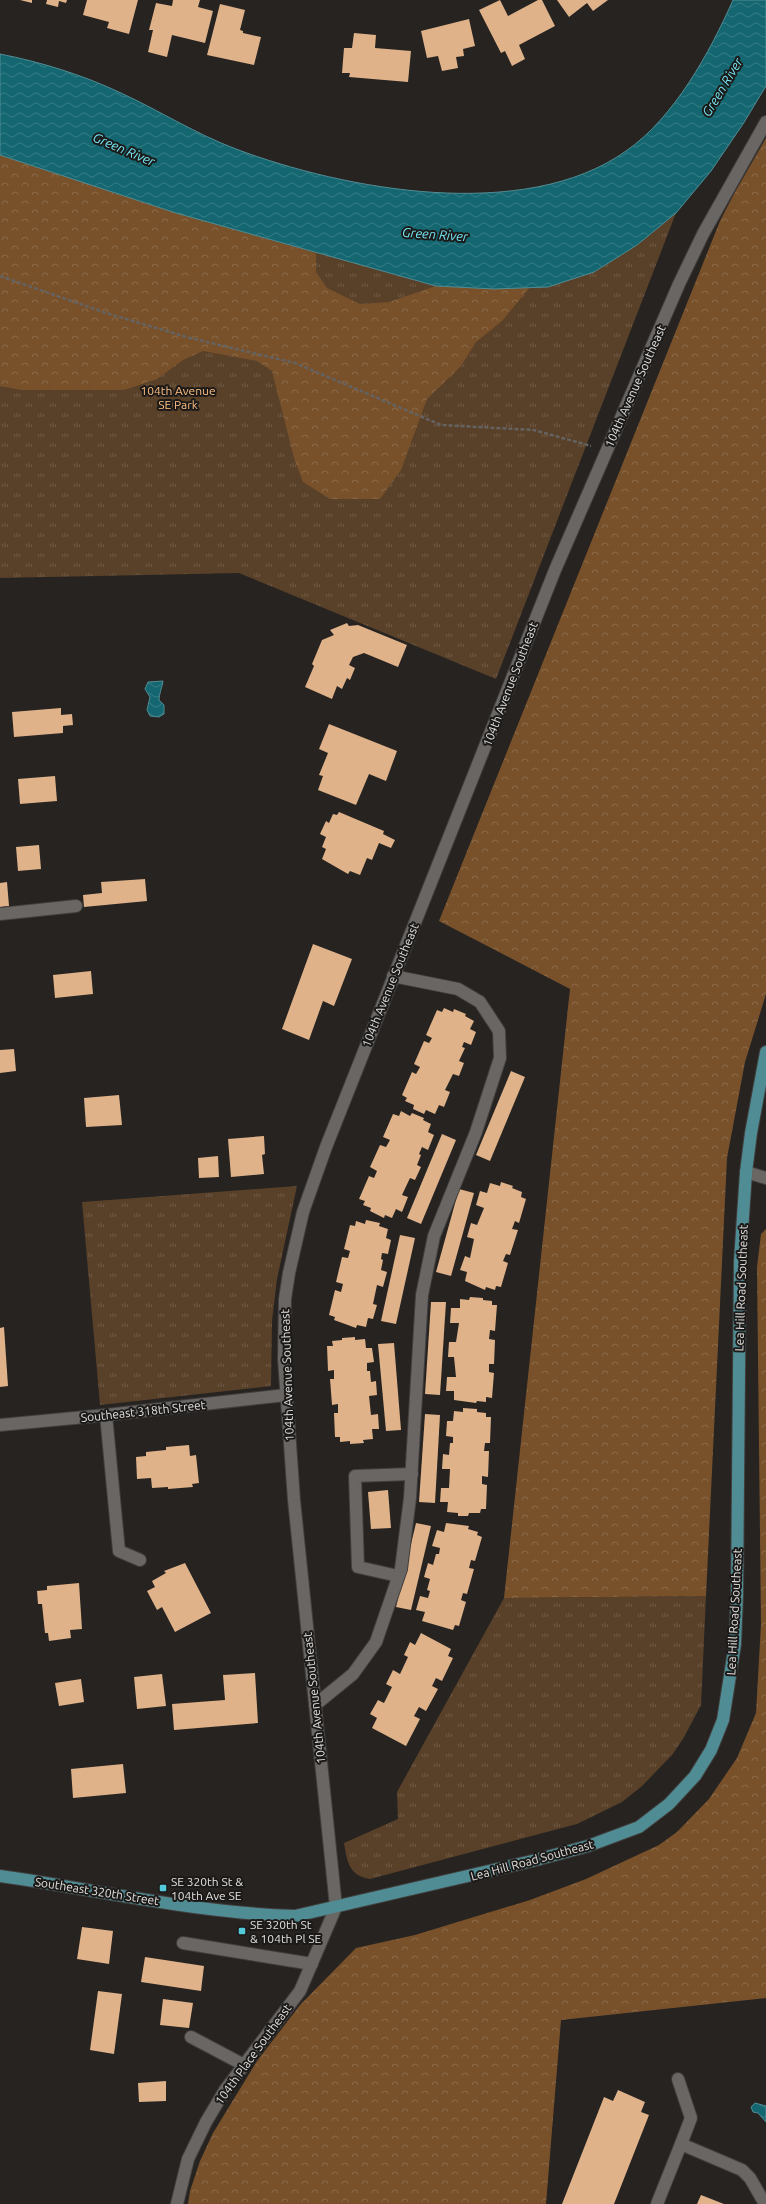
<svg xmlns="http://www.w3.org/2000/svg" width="766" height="2204" font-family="Ubuntu,sans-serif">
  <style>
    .grass { fill: url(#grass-tufts) }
    .forest { fill: url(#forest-crowns) }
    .water { fill: url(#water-waves); stroke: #528b92 }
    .building { fill: #dfb28a }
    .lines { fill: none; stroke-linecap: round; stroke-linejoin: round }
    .minor-casing { stroke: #413f3e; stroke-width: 14 }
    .major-casing { stroke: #413f3e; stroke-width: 14 }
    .path { stroke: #656361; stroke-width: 2.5; stroke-dasharray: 4 2; stroke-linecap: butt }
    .minor { stroke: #696664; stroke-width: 12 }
    .major { stroke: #4f8c93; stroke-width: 12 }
    .poi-dot { fill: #53cbda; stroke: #1c1a18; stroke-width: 1.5 }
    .labels { text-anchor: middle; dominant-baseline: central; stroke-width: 4; stroke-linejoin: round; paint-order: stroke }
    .street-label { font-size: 12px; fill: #e1e0de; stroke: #1c1a18 }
    .park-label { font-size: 12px; fill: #febe83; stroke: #1c1a18 }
    .poi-label { font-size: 12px; fill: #e1e0de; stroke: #1c1a18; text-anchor: start }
    .water-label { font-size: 13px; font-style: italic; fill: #74e6f5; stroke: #1c1a18 }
  </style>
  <defs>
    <pattern id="grass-tufts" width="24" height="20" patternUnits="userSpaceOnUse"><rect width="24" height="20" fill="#594028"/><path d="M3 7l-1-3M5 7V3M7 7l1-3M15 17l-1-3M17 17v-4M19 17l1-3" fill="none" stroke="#715b47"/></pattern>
    <pattern id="forest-crowns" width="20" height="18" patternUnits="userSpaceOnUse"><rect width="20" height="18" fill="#78512b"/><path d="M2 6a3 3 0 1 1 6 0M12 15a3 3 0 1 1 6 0" fill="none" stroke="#8b6a49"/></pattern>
    <pattern id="water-waves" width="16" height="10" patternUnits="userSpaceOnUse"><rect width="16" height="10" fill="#146771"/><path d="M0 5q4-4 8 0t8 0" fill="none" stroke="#367c85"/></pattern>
  </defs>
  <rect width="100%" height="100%" fill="#262321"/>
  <!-- grass -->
  <g class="grass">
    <path d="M0,155L176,213L436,286L594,272L637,245L676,213L496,679L239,573L0,578Z"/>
    <path d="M297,1186L277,1279L272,1321L271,1386L100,1405L82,1202Z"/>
    <path d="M706,1596L701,1705L683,1739L672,1755L642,1786L622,1802L577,1824L370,1879C349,1876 347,1861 344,1843L398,1819L397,1792L504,1598Z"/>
  </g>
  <!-- forest -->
  <g class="forest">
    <path d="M766,138V994L745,1062L727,1158L706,1596L504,1598L570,989L439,921L720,221L735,192Z"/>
    <path d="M0,155L176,213L316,253V272L327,288L360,304L389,302L436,286L494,289L530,287L502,321L476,342L461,366L427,399L401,470L380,499H330L303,482L294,458L272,371L257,361L203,351L183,360L157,379L124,390H21L0,386Z"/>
    <path d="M766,1229V1998L561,2020L546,2204H188L190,2191L200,2161L213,2133L257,2061L300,2005L356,1948L415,1935L530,1900L586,1879L659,1845L677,1832L709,1799L737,1758L756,1713L761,1624L757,1267L761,1234Z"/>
  </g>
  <!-- water -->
  <g class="water">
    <path d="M733,0H766V86L743,124L711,171L676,213L637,245L594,272L548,287L494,289L436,286L176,213L0,155V54C41,62 83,75 121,93C160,111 196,134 236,149C345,190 525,223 626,151C674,118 710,52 733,0Z"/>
    <path d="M163,681C162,688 159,694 159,700L164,705V714L159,717L150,716L147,710L150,697L145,689L148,682Z"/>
    <path d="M755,2103L766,2106V2122L758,2113L753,2112L751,2107Z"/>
  </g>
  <!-- building -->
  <g class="building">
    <path d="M20,0H32V3Z"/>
    <path d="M47,0H67L66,3L59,1L58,7L46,4Z"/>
    <path d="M87,0H138L129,34L107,28L109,22L83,15Z"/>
    <path d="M173,0H200L198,7L213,11L205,43L172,35L167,57L148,52L153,30H149L156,3L172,6Z"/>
    <path d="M500,0L508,16L538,0H542L555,26L519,45L525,59L512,66L505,51L501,53L479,10Z"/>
    <path d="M557,0H608L593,11L587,3L569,17Z"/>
    <path d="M220,4L245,10L240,30L243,31V33L261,37L254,65L207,55Z"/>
    <path d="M469,19L475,46L463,49L464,56L456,57L458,68L442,71L438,56L427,58L421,31Z"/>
    <path d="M354,33L376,35L375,48L411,51L408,82L349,77L350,73H342L344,48H352Z"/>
    <path d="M347,623L349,626L358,625L407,645L398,667L364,653L353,657L349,665L355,668L350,680L347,678L342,689L337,686L332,699L305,687L314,666L312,664L322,640L334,635L330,630Z"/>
    <path d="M61,708V715L72,714L73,725L63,726V733L14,737L12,712Z"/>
    <path d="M329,724L397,751L386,781L369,774L356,805L318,790L323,776L319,775L328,753L319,749Z"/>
    <path d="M55,776L57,801L20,804L18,779Z"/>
    <path d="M339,812L384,831L383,834L395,840L391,848L379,843L372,860L367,858L360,875L350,871L348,874L322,859L326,849L322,847L326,837L320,834L326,821L329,823L333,814L337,815Z"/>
    <path d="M39,845L41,869L18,871L16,847Z"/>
    <path d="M145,879L147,901L84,907L83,895L102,893L101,882Z"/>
    <path d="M7,882L9,906L0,907V883Z"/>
    <path d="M313,944L352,959L334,1006L323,1001L309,1040L282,1029Z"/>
    <path d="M91,971L93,994L55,998L53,975Z"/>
    <path d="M444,1008L453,1012L454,1009L466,1014L465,1016L474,1021L470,1029L476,1032L471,1045L464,1042L462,1047L465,1048L459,1061L464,1063L459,1076L453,1074L445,1090L450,1092L444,1107L439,1105L435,1114L426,1110L424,1114L413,1109L414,1105L405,1101L407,1098L402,1095L412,1072L416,1074L420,1067L414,1064L424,1041L429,1043L432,1038L426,1035L437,1010L442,1012Z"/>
    <path d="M14,1049L16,1071L0,1073V1050Z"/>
    <path d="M511,1071L525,1077L490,1161L476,1155Z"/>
    <path d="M119,1095L122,1125L86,1127L84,1098Z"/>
    <path d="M401,1111L410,1116L412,1113L424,1118L423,1120L431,1124L428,1132L434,1135L428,1150L422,1147L419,1154L421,1155L417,1165L421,1167L415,1180L410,1178L402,1195L408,1197L402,1212L396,1209L392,1218L385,1215L384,1218L370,1211L371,1208L363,1205L365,1201L359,1199L369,1176L374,1178L377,1171L370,1167L380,1145L386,1147L390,1140L383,1137L393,1114L399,1116Z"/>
    <path d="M442,1134L456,1140L421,1224L407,1218Z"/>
    <path d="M264,1136L265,1154L262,1155L264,1174L231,1177L228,1139Z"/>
    <path d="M218,1156L219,1177L199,1178L198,1158Z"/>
    <path d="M501,1182L513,1186L512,1188L522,1192L521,1197L526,1199L519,1223L515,1221L512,1229L518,1230L510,1255L506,1254L503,1261L508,1263L501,1287L496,1286L495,1290L486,1287L485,1290L465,1281L467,1272L460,1270L465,1256L470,1258L474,1239L467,1237L471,1223L477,1225L484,1208L476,1205L480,1191L487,1193L490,1183L500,1186Z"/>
    <path d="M459,1189L474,1193L451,1276L436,1272Z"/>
    <path d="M366,1220L380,1223L379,1226L388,1229L386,1238L391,1240L388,1254L382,1253L381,1259L383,1260L381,1270L387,1272L383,1287L377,1285L373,1304L377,1305L373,1319L368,1318L366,1327L357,1325L356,1328L334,1320L335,1317L329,1315L335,1290L341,1292L343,1284L336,1282L342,1257L348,1258L350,1251L344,1249L350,1225L355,1226L356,1221L365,1224Z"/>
    <path d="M400,1235L415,1238L396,1324L381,1321Z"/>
    <path d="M470,1297L483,1298V1300L492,1301V1305H497L495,1331L490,1330L489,1339L495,1340L494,1364H489V1372L494,1373L492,1398L486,1397V1402L477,1401L476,1403L454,1400V1391H446L447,1377H456L454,1357H448L449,1342H456L459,1323H450L451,1308H460V1299L469,1300Z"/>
    <path d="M431,1302H446L440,1395L425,1394Z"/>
    <path d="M4,1327L8,1386L0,1387V1328Z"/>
    <path d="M355,1337V1340L365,1339L366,1348H372L374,1362L367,1363V1371H370L371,1382L376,1381L377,1395L369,1396L371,1415L378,1414L379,1429H372L373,1439L363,1440L364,1443L350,1444V1441L340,1442V1437H335L334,1413H338V1404L332,1405L330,1379H334V1370L328,1371L327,1346H333L332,1341L342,1340V1338Z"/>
    <path d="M394,1343L401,1430L386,1431L378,1344Z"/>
    <path d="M463,1408L477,1409V1412L486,1413V1417H491L490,1443H485L484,1451H489L488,1477L482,1476V1484L487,1485L486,1509H481L480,1513H469L468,1516H458V1513L447,1512L448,1502H440L441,1488H449L450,1469H442L443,1454L449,1455L450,1443H453V1437L446,1436L447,1421H453L454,1411L463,1412Z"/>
    <path d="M425,1414L440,1415L435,1503L419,1502Z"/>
    <path d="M189,1445L190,1456L196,1455L199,1483L192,1484L193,1487L168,1489V1487L152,1488L151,1478L137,1479L136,1457L146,1456V1452L166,1450V1447Z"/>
    <path d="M388,1490L391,1528L371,1529L368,1492Z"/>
    <path d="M416,1523L431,1526L411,1610L396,1607Z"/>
    <path d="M446,1523L469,1526L468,1529L478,1532L477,1535L482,1537L475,1561L471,1560L469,1568L474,1569L467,1594L463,1593L461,1600L466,1602L459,1626L455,1625L453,1630L422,1621L425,1612L416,1610L420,1596L428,1598L430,1591L427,1590L430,1579L424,1577L428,1563L433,1565L436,1554H439L440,1548L432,1546L437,1530L444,1532Z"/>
    <path d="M185,1563L211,1613L175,1632L162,1607L157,1610L147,1591L155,1587L152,1581L166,1573L164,1571Z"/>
    <path d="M79,1583L82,1629L70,1630L71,1638L49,1641L48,1633H45L42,1604H38L37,1591L47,1590V1586Z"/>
    <path d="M421,1633L451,1649L448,1656L453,1658L442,1681L436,1678L432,1686L438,1689L426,1711L419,1707L414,1716L420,1719L406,1746L372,1728L377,1718L370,1714L378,1700L384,1703L392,1687L386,1684L393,1670L400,1674L408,1657L404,1655L410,1642L415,1645Z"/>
    <path d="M255,1673L258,1723L174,1730L172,1704L225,1700L223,1675Z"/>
    <path d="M162,1674L166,1706L137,1709L134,1677Z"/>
    <path d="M81,1679L84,1702L59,1706L55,1683Z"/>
    <path d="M123,1764L126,1793L73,1798L71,1769Z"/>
    <path d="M82,1927L113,1931L109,1964L77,1959Z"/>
    <path d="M145,1957L204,1966L201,1991L141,1982Z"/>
    <path d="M98,1991L122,1994L114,2054L90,2050Z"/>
    <path d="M163,1999L193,2003L189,2028L160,2025Z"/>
    <path d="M166,2081V2101L139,2102L138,2083Z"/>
    <path d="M618,2090L645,2102L641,2112L649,2115L614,2204H562L604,2097L613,2101Z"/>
    <path d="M701,2195L724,2204H697Z"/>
  </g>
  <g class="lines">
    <!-- minor casing -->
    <g class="minor-casing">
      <g id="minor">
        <path d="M0,914L76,906"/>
        <path d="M746,1172L766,1178"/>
        <path d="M106,1415L119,1551L140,1560"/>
        <path d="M0,1425L106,1415L286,1395"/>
        <path d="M398,1576L358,1567L355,1476L412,1474"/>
        <path d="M315,1705L353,1674L376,1642L401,1569L410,1498L422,1295L434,1236L476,1132L500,1058L499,1031L480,1002L458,989L393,976"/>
        <path d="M183,1943L312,1964"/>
        <path d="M191,2037L244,2065"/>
        <path d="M678,2079L691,2118L681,2144"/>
        <path d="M177,2204L188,2159L206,2122L225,2090L300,1991L336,1907L294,1500L284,1359L285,1299L289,1273L303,1212L326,1147L555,570L679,284L703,234L766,122"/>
        <path d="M657,2204L681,2144L742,2170L750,2178L765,2204"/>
      </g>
    </g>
    <!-- major casing -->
    <g class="major-casing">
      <path id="major" d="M0,1876C98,1890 196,1913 295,1916L532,1861L588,1846L639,1827L669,1804L695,1776L711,1750L723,1720L735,1644L737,1595L740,1261L746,1172L751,1133L766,1052"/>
    </g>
    <!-- path -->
    <path class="path" d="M0,276L106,313L190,338L295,363L441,425L534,430L591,446"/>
    <!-- minor -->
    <use href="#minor" class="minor"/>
    <!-- major -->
    <use href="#major" class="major"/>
  </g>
  <!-- markers -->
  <g class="poi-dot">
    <rect x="159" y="1884" width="8" height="8" rx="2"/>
    <rect x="238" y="1927" width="8" height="8" rx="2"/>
  </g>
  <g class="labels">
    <!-- street labels -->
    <g class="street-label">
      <text transform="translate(635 386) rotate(-66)">104th Avenue Southeast</text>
      <text transform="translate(510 684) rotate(-69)">104th Avenue Southeast</text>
      <text transform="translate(390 985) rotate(-68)">104th Avenue Southeast</text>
      <text transform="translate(741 1288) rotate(-88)">Lea Hill Road Southeast</text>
      <text transform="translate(287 1375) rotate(-92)">104th Avenue Southeast</text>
      <text transform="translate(143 1411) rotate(-6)">Southeast 318th Street</text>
      <text transform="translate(734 1612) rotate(-87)">Lea Hill Road Southeast</text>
      <text transform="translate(314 1698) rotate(-96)">104th Avenue Southeast</text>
      <text transform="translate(532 1860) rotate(-15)">Lea Hill Road Southeast</text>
      <text transform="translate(97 1891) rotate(9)">Southeast 320th Street</text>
      <text transform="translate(253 2054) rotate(-54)">104th Place Southeast</text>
    </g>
    <!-- park labels -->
    <g class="park-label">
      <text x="178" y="390">104th Avenue<tspan x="178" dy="14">SE Park</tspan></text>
    </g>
    <!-- poi labels -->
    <g class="poi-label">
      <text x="171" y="1881">SE 320th St &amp;<tspan x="171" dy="14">104th Ave SE</tspan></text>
      <text x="250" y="1924">SE 320th St<tspan x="250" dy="14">&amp; 104th Pl SE</tspan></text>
    </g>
    <!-- water labels -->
    <g class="water-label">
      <text transform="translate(722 87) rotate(-59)">Green River</text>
      <text transform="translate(124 149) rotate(23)">Green River</text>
      <text transform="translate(435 234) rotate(4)">Green River</text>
    </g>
  </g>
</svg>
